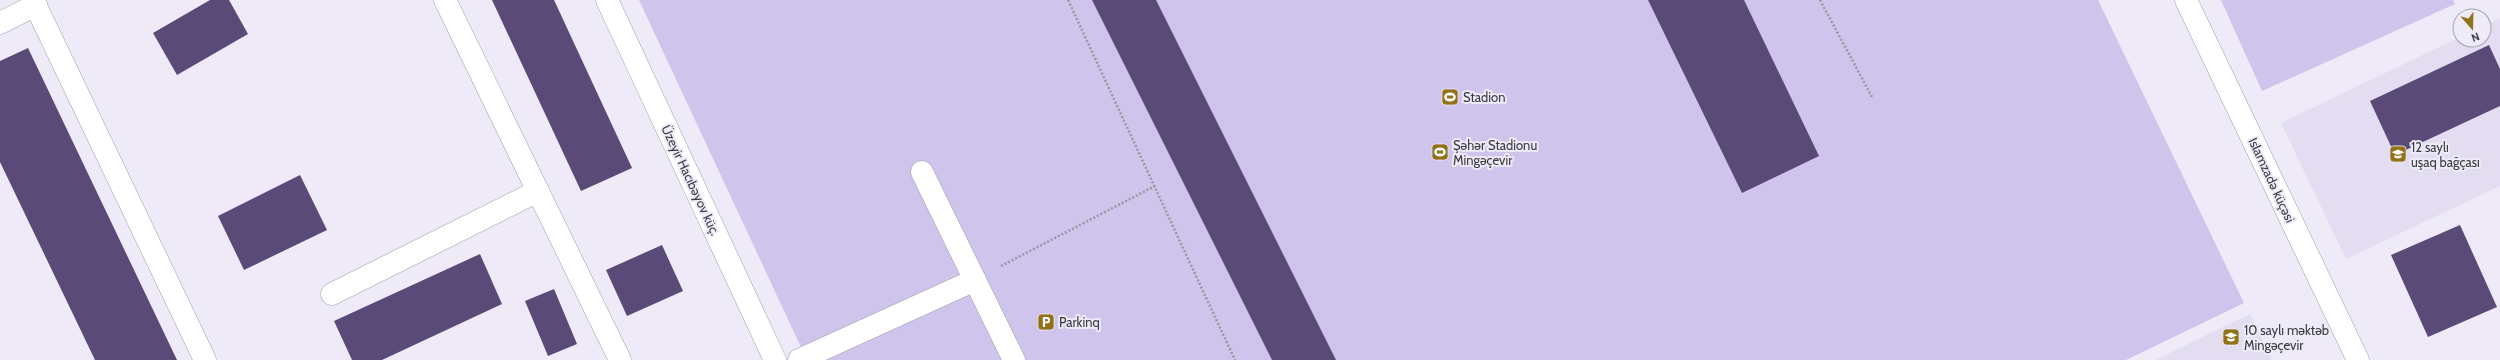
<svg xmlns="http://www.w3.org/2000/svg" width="2500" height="360" font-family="Cabin,sans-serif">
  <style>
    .built { fill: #e3ddf2 }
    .green { fill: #cfc4eb }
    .building { fill: #594a78 }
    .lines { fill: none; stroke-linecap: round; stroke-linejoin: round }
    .minor-casing { stroke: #a29eab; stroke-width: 23 }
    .path { stroke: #9997a0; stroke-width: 2.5; stroke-dasharray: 2 2; stroke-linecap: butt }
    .minor { stroke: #fff; stroke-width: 22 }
    .labels { text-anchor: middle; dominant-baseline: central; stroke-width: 4; stroke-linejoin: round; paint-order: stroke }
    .poi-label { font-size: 13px; fill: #3c3b40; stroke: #eeeaf8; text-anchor: start }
    .street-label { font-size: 13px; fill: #3c3b40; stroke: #eeeaf8 }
  </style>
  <rect width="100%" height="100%" fill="#eeeaf8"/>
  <!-- built -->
  <g class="built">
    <path d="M2500,18V186L2346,259L2281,123L2460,37V40H2484V26Z"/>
    <path d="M2250,314L2272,360H2155Z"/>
  </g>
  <!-- green -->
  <g class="green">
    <path d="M639,0H2098L2244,303L2126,360H807Z"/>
    <path d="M2221,0H2453L2455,4L2262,91Z"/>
  </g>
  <!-- building -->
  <g class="building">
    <path d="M210,0H229L248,34L177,75L153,33Z"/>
    <path d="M492,0H554L632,168L581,191Z"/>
    <path d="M1092,0H1156L1336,360H1272Z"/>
    <path d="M1648,0H1744L1819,156L1742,193Z"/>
    <path d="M2489,45L2500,69V106L2395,155L2370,101Z"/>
    <path d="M28,48L177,360H95L0,162V61Z"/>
    <path d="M300,175L327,230L244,270L218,216Z"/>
    <path d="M2460,225L2497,307L2428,337L2391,255Z"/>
    <path d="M662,245L683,291L627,316L606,270Z"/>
    <path d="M480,254L502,304L382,360H352L334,321Z"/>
    <path d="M554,289L577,344L548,356L525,301Z"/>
  </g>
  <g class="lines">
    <!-- minor casing -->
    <g class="minor-casing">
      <g id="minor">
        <path d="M33,0L205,360"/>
        <path d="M445,0L620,360"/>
        <path d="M607,0L775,360"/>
        <path d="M2186,0L2358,360"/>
        <path d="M0,23L36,5"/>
        <path d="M922,172L1014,360"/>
        <path d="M332,294L538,191"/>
        <path d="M799,360L975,280"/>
      </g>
    </g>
    <!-- path -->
    <g class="path">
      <path d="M1068,0L1235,360"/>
      <path d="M1820,0L1872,97"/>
      <path d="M1001,266L1155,186"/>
    </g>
    <!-- minor -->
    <use href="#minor" class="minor"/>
  </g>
  <!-- icons -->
  <defs>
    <g id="stadium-square" transform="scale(0.9)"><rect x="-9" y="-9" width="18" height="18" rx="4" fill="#917218" stroke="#eeeaf8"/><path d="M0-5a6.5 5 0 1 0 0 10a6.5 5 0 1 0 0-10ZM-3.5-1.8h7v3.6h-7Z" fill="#fff"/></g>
    <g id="school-square" transform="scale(0.9)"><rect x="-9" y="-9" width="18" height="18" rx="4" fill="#917218" stroke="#eeeaf8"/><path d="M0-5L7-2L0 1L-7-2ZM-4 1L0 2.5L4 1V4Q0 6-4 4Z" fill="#fff"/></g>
    <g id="parking-square" transform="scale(0.9)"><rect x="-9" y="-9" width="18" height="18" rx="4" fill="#917218" stroke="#eeeaf8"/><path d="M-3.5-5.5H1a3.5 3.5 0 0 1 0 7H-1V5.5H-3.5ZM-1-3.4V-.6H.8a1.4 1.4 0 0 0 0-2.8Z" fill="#fff"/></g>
  </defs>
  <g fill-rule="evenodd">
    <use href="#stadium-square" x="1450" y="97"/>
    <use href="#stadium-square" x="1440" y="152"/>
    <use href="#school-square" x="2398" y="154"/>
    <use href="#parking-square" x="1046" y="322"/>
    <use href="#school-square" x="2231" y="337"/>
  </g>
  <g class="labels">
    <!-- poi labels -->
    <g class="poi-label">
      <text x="1463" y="97">Stadion</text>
      <text x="1453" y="145">Şəhər Stadionu<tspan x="1453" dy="15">Mingəçevir</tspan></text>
      <text x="2411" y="147">12 saylı<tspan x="2411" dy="15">uşaq bağçası</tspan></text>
      <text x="1059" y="322">Parkinq</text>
      <text x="2244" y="330">10 saylı məktəb<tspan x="2244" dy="15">Mingəçevir</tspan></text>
    </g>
    <!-- street labels -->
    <g class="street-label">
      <text transform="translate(691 180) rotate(65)">Üzeyir Hacıbəyov küç.</text>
      <text transform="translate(2272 180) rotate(65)">Islamzadə küçəsi</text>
    </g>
  </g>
  <!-- north arrow -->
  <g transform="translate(2472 28) rotate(160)"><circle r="19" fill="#eeeaf8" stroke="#a7a4ae"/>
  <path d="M0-3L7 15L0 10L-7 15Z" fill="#917218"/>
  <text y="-6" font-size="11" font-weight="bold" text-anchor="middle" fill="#3c3b40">N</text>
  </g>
</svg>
